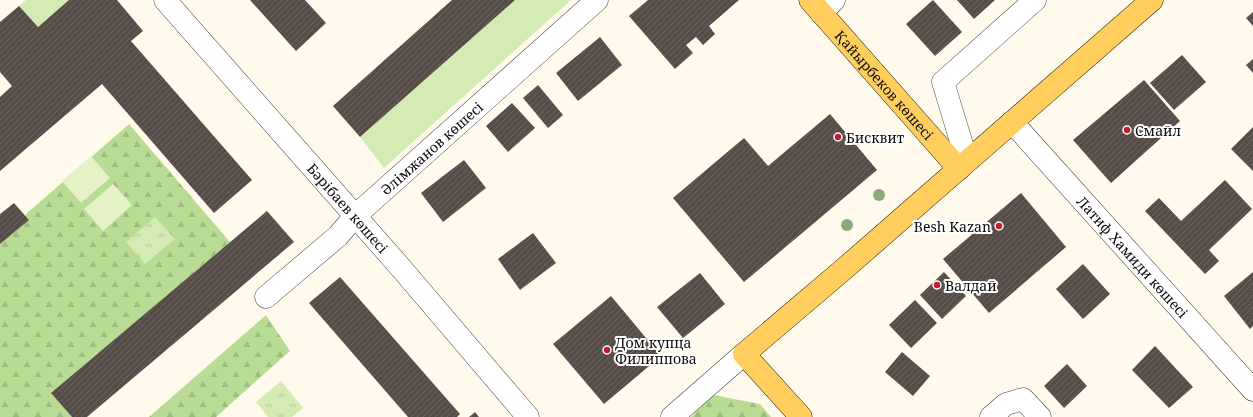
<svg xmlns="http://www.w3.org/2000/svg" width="1253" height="417" font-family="'Noto Serif',serif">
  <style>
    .grass { fill: #d4ebb4 }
    .forest { fill: url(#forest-firs) }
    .park { fill: url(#park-tufts) }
    .pitch { fill: #e5f2c6 }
    .building { fill: url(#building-hatch) }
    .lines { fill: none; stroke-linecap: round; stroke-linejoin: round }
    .minor-casing { stroke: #404040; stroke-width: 23 }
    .major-casing { stroke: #1e1e1e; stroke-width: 23 }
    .minor { stroke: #fff; stroke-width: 22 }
    .major { stroke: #ffce5c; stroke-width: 22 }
    .tree { fill: #8ca978 }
    .poi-dot { fill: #c31e2f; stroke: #fff; stroke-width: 1.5 }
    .labels { text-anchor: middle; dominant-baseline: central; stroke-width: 4; stroke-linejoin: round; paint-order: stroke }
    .street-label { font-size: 14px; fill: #0d0d0d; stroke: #fff }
    .poi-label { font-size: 14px; fill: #0d0d0d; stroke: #fff; text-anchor: start }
  </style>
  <defs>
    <pattern id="forest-firs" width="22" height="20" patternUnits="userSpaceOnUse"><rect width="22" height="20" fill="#b8dc93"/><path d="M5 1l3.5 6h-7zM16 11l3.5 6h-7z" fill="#9dbc7e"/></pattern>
    <pattern id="park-tufts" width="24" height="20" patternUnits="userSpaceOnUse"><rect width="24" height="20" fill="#d4ebb4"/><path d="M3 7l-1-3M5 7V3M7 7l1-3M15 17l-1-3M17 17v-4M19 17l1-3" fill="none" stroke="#b5c89a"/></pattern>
    <pattern id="building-hatch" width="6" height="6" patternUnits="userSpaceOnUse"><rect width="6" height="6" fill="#564d48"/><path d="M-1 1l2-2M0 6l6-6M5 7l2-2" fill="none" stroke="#69625e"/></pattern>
  </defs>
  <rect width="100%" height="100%" fill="#fffaec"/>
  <!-- grass -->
  <g class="grass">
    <path d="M26,0H69L38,27L19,6Z"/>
    <path d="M515,0H571L384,168L360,137Z"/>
  </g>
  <!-- forest -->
  <g class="forest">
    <path d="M129,124L230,242L52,393L72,417H0V244L29,220L25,215Z"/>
    <path d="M266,315L290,351L216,417H149Z"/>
    <path d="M713,395L760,404L771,417H691Z"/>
  </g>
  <!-- park -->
  <g class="park">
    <path d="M155,217L175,239L145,264L126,242Z"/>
    <path d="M281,381L303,408L292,417H268L256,402Z"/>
  </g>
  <!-- pitch -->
  <g class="pitch">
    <path d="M91,156L110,178L81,203L62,181Z"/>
    <path d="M113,184L132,205L103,231L84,209Z"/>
  </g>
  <!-- building -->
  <g class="building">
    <path d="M69,0H117L143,31L131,41L252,180L214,213L102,84L0,171V97L12,86L0,72V22L19,6L38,27Z"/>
    <path d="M250,0H305L326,23L296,51Z"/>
    <path d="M452,0H515L360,137L333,106Z"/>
    <path d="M648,0H739L709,26L715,34L703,45L696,37L686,45L693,53L675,69L629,16Z"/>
    <path d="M933,0L962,32L935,56L906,24Z"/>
    <path d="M957,0H995L974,19Z"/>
    <path d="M1253,12V26L1246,18Z"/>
    <path d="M600,37L622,65L578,101L556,73Z"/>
    <path d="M1182,55L1206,82L1174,110L1150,83Z"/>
    <path d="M1253,59V73L1246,65Z"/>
    <path d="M1144,80L1180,121L1111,183L1073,140Z"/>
    <path d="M538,85L563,115L548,128L523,98Z"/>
    <path d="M512,103L535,128L508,152L486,126Z"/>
    <path d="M830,114L877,170L744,282L673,198L744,138L768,166Z"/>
    <path d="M1253,127V171L1231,149Z"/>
    <path d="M464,160L486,188L443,222L421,193Z"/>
    <path d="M1225,180L1252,209L1209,250L1219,261L1205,274L1145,211L1159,198L1181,221Z"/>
    <path d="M1021,193L1066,247L989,313L943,259Z"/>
    <path d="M14,203L29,220L0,244V214Z"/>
    <path d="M267,211L294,242L87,417H72L51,393Z"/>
    <path d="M533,233L556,263L520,290L498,259Z"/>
    <path d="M1083,264L1110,294L1083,319L1056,289Z"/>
    <path d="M944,272L966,296L942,319L920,295Z"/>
    <path d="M1253,272V326L1250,329L1224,296Z"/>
    <path d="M700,273L725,304L683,338L657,307Z"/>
    <path d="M340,277L460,414L457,417H408L309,303Z"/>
    <path d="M611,296L661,356L604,404L553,344Z"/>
    <path d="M915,300L937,323L911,348L889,325Z"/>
    <path d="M1155,346L1193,387L1169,408L1132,370Z"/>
    <path d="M902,352L930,376L913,396L885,372Z"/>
    <path d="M1067,364L1087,386L1064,408L1044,386Z"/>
    <path d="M475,412L479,417H469Z"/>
  </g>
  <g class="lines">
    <!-- minor casing -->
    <g class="minor-casing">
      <g id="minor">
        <path id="s1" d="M165,0L401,268L528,417"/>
        <path d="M821,13L834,0"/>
        <path id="s2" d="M1012,122L1253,390"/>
        <path d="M967,161L943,82L1035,0"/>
        <path id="s3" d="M266,297L338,236L355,216L597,0"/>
        <path d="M672,417L744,354"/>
        <path d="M991,417L1006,404L1023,399L1040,417"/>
      </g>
    </g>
    <!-- major casing -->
    <g class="major-casing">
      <g id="major">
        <path id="s4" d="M810,0L959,169"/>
        <path d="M801,417L744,354L844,269L1152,0"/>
      </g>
    </g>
    <!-- minor -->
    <use href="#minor" class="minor"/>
    <!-- major -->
    <use href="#major" class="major"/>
  </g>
  <!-- trees -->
  <g class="tree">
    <circle cx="879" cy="195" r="6"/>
    <circle cx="847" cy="225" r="6"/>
  </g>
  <!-- markers -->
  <g class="poi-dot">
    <circle cx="1127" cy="130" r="4"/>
    <circle cx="838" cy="137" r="4"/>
    <circle cx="999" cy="226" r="4"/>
    <circle cx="937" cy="285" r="4"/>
    <circle cx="607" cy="350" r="4"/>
  </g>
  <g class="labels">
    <!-- street labels -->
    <g class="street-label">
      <text stroke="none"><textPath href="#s4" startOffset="113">Қайырбеков көшесі</textPath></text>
      <text stroke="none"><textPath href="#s3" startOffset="223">Әлімжанов көшесі</textPath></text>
      <text stroke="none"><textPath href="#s1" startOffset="277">Бәрібаев көшесі</textPath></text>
      <text stroke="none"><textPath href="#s2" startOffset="181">Латиф Хамиди көшесі</textPath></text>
    </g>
    <!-- poi labels -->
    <g class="poi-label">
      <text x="1135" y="130">Смайл</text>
      <text x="846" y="137">Бисквит</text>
      <text x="991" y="226" text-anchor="end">Besh Kazan</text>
      <text x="945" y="285">Валдай</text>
      <text x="615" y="342">Дом купца<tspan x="615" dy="16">Филиппова</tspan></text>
    </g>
  </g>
</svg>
